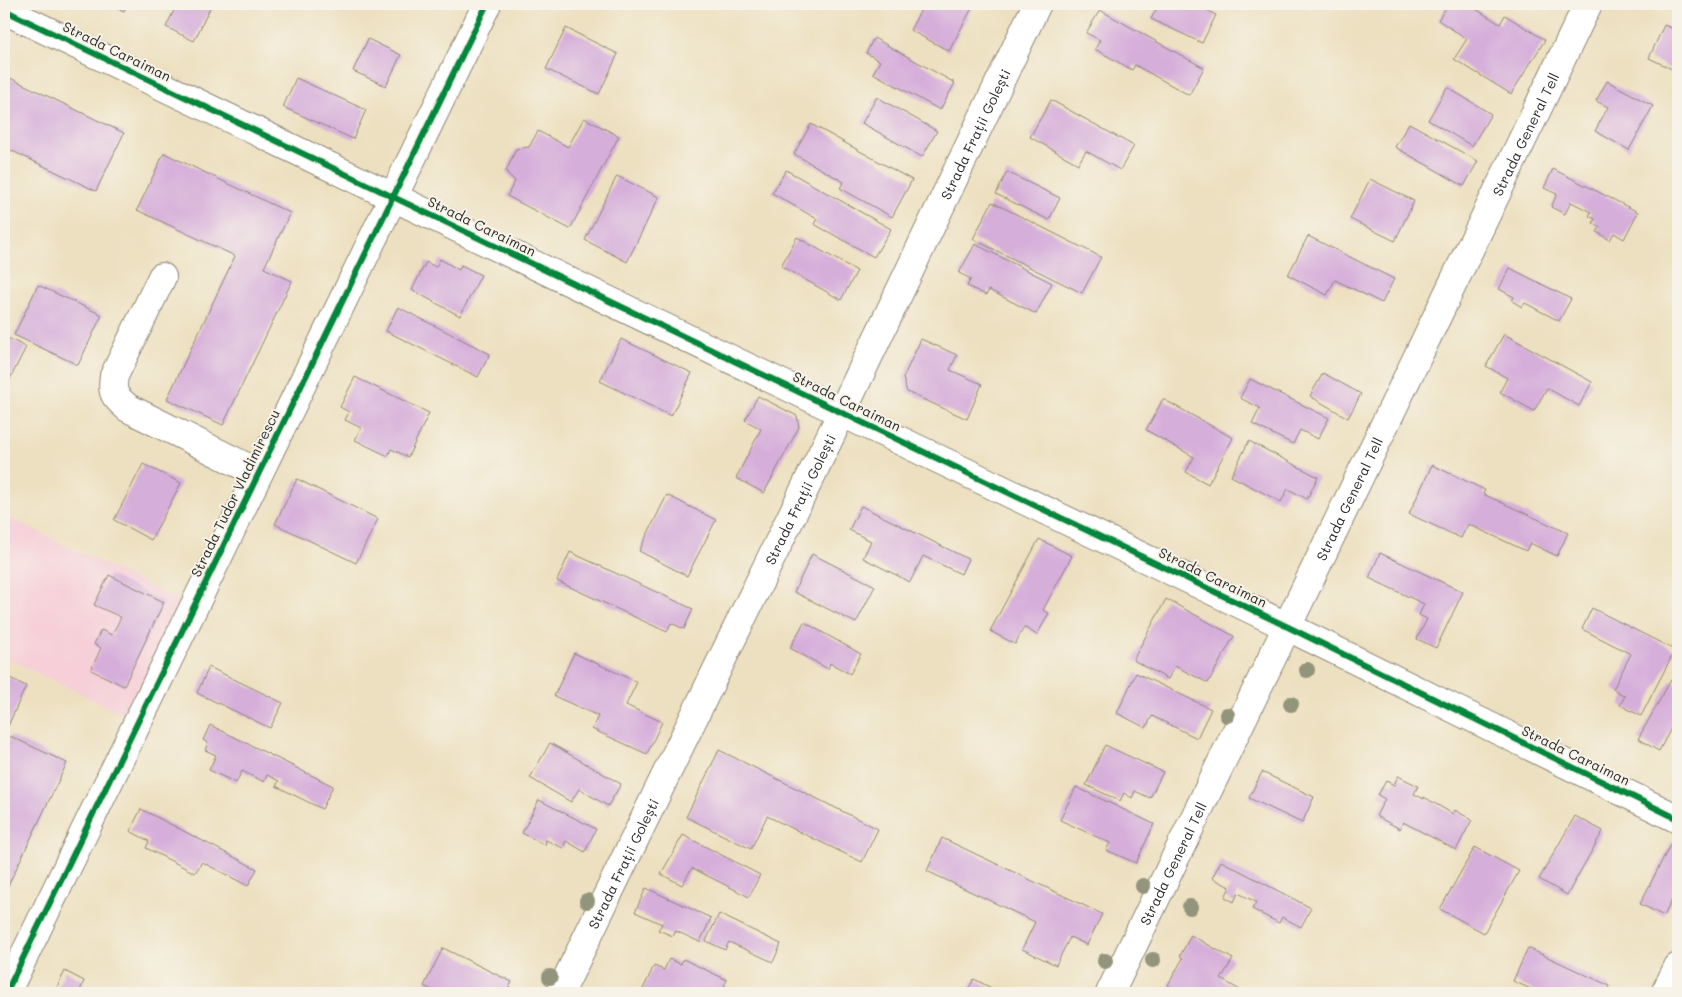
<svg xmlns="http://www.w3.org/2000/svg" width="1682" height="997" font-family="Mali,sans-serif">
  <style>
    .built { fill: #f6cfd9 }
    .building { fill: #d6aeda }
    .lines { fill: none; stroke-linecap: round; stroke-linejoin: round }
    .minor-casing { stroke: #8c8676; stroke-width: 30 }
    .minor { stroke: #fff; stroke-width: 28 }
    .cycleway-casing { stroke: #f7f3e8; stroke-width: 9 }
    .cycleway { stroke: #00873e; stroke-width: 6 }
    .tree { fill: #92947c }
    .labels { text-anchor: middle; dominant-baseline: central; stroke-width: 4; stroke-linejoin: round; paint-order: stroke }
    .street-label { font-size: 14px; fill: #2b2b2b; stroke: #f7f3e8 }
  </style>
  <rect width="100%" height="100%" fill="#f7f3e8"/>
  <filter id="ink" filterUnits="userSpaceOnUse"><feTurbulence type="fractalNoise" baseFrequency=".02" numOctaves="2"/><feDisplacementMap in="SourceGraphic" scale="10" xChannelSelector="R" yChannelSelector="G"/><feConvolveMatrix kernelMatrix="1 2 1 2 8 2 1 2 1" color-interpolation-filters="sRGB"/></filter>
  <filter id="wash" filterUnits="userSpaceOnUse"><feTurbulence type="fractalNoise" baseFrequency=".0096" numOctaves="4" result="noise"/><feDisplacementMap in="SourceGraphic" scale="20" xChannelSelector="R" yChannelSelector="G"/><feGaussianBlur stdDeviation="1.12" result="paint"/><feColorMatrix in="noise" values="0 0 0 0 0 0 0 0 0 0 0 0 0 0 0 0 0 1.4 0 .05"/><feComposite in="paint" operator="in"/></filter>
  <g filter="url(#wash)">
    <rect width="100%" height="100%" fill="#ede0c0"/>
    <!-- built -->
    <path class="built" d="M4,515L193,608L138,721L4,657Z"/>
    <g id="blocks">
      <!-- building -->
      <g class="building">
        <path d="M109,4H128L124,11Z"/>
        <path d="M177,4H212L194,41L166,27Z"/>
        <path d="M924,4H965L972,8L949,51L910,30Z"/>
        <path d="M1159,4H1198L1197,5L1216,15L1202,43L1151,19Z"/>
        <path d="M1448,4H1468L1500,24L1505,15L1545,40L1511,94L1454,59L1467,39L1438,20Z"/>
        <path d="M1100,10L1204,68L1189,95L1135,65L1132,70L1095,49L1100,40L1086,33Z"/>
        <path d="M1664,25L1678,31V72L1649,58Z"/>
        <path d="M566,28L618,54L599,94L546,69Z"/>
        <path d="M874,38L955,83L940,110L873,73L880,61L866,53Z"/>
        <path d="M368,39L401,55L386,86L353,71Z"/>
        <path d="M4,75L124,133L96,191L4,147Z"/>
        <path d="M296,78L366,110L353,139L283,107Z"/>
        <path d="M1607,81L1653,106L1629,150L1595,131L1608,107L1596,101Z"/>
        <path d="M1447,87L1491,114L1472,146L1428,120Z"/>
        <path d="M877,97L937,131L922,157L862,123Z"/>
        <path d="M1051,100L1134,146L1120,170L1086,151L1078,164L1030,137Z"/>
        <path d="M584,118L619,136L570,229L507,196L515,181L506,172L516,149L529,147L538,131L568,147Z"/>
        <path d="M1409,123L1478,161L1464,186L1395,147Z"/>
        <path d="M811,124L912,180L892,217L840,188L844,182L794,154Z"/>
        <path d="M164,153L290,213L264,268L292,281L223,425L167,399L235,256L137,210Z"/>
        <path d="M1553,169L1638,212L1624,239L1614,233L1610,240L1597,232L1600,227L1593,223L1595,219L1589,216L1591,212L1571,202L1565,214L1551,207L1557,194L1544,188Z"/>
        <path d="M786,170L891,229L874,257L814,224L817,219L772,193Z"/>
        <path d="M1007,172L1060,198L1049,220L996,194Z"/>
        <path d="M617,176L659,197L627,262L585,240Z"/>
        <path d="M1370,179L1414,201L1395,241L1350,219Z"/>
        <path d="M992,202L1101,257L1082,293L973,239Z"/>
        <path d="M1308,236L1394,279L1382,303L1335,280L1327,295L1288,275Z"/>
        <path d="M797,237L857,271L841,300L781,266Z"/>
        <path d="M975,244L1052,283L1036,314L989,290L986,295L967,286L971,279L959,273Z"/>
        <path d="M440,259L459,270L461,265L481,275L460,316L412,290L426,262L436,267Z"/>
        <path d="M1510,268L1571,299L1559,321L1525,303L1522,307L1512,301L1514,297L1499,289Z"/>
        <path d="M38,285L102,315L78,365L14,335Z"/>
        <path d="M398,307L490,354L478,377L386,331Z"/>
        <path d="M1504,334L1592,382L1579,406L1547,388L1534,411L1500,392L1507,378L1486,366Z"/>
        <path d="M4,336L26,347L4,391Z"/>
        <path d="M621,339L692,373L671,416L600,381Z"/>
        <path d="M921,339L957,355L950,370L982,384L967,419L907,392L903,378Z"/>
        <path d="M1323,373L1361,394L1348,418L1310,396Z"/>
        <path d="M355,377L429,413L408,457L391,449L388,456L355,440L361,428L345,420L349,412L340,407Z"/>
        <path d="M1250,379L1329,418L1318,439L1300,430L1293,444L1252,424L1260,408L1240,398Z"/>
        <path d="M758,396L797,416L799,427L764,493L736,478L761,429L745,420Z"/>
        <path d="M1163,399L1233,438L1208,484L1186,472L1194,457L1146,430Z"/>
        <path d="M1249,441L1318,477L1307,499L1288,489L1281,502L1231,476Z"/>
        <path d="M143,464L181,483L151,540L114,520Z"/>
        <path d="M1432,465L1485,490L1483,494L1568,533L1557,556L1530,543L1526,551L1468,524L1461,538L1409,514Z"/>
        <path d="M297,479L378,519L356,563L275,524Z"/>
        <path d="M667,495L716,520L687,576L639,551Z"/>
        <path d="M861,506L968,559L961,574L923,556L910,582L863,558L871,541L849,530Z"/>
        <path d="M1039,539L1072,556L1043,610L1049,613L1037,635L1024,627L1015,644L990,631Z"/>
        <path d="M570,552L693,609L684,629L671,623L667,632L557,581Z"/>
        <path d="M1380,553L1463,592L1436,648L1417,639L1427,619L1419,615L1424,604L1369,578Z"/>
        <path d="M812,554L875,586L856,623L794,592Z"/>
        <path d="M109,575L164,602L124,686L91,670L101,648L94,644L101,630L112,635L121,617L94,605Z"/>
        <path d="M1166,599L1234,636L1208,683L1175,666L1168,679L1133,660Z"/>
        <path d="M1592,608L1675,650L1641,716L1620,705L1625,696L1613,689L1631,654L1582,629Z"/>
        <path d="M804,622L861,654L850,674L830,663L828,669L790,648Z"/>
        <path d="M574,653L637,682L626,705L662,722L647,754L592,729L598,716L554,696Z"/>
        <path d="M209,667L283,703L270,728L197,693Z"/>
        <path d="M1136,673L1211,709L1197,738L1152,716L1146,728L1117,713Z"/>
        <path d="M4,675L26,686L4,735Z"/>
        <path d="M1671,680L1678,684V715L1659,751L1638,739Z"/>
        <path d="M210,725L333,786L322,809L276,786L279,781L267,775L264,782L242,771L236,783L209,770L216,755L205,750L208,743L203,740Z"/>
        <path d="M10,736L67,763L4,894V749Z"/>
        <path d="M550,743L621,784L608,806L579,789L571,802L530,778Z"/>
        <path d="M1105,745L1163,772L1150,798L1135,791L1132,798L1124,793L1120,801L1086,785Z"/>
        <path d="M719,750L878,829L862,862L767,816L751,849L686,817Z"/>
        <path d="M1262,772L1314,797L1302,823L1249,798Z"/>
        <path d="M1398,776L1418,786L1414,794L1424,799V797L1453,814L1455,810L1472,820L1456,850L1403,822L1400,829L1376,816L1385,799L1378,795L1386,781L1394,785Z"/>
        <path d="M1076,787L1154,824L1136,863L1106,850L1110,843L1060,820Z"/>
        <path d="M539,800L596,829L585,852L566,841L563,848L546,840L545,845L522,833Z"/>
        <path d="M141,809L257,869L248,886L202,862L195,873L146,848L149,841L130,831Z"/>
        <path d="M1575,816L1603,831L1567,895L1539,879Z"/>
        <path d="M683,835L760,875L749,897L692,868L682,885L661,874Z"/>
        <path d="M942,838L1102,914L1087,945L1070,937L1056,965L1022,949L1035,922L927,871Z"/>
        <path d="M1672,841L1678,845V888L1664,916L1640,904Z"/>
        <path d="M1475,847L1519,871L1484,933L1440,909Z"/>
        <path d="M1221,861L1311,908L1301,927L1282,917L1279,923L1252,909L1256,902L1238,893L1234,902L1225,897L1230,887L1212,878Z"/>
        <path d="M646,888L711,918L700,942L676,931L673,936L658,930L662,924L635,912Z"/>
        <path d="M719,914L781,944L773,962L729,942L725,950L706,941Z"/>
        <path d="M1191,935L1233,959L1221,979L1240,990L1238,993H1182L1168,985L1183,958L1180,956Z"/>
        <path d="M443,948L512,982L506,993H438L424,986Z"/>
        <path d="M1528,948L1610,986L1607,993H1540L1513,981Z"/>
        <path d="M669,959L681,964L683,959L727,980L724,986L734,991L733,993H646L642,991L654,966L664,970Z"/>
        <path d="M65,971L84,981L80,991L85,993H54Z"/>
        <path d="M974,979L1001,993H966Z"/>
      </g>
    </g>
  </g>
  <g filter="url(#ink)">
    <use href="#blocks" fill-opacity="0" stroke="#8c8676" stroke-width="1"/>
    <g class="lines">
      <!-- minor casing -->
      <g class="minor-casing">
        <g id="minor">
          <path d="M4,10L1288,627L1678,819"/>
          <path d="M162,277L114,376C111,394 115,397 128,408L258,473"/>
          <path d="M6,993L487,4"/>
          <path id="s1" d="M560,993L842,412L1037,4"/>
          <path id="s2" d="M1110,993L1588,4"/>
          <path d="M1665,993L1678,967"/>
        </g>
      </g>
      <!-- minor -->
      <use href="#minor" class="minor"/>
      <!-- cycleway casing -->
      <g class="cycleway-casing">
        <g id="cycleway">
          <path d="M4,10L1288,627L1678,819"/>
          <path d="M6,993L487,4"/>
        </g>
      </g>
      <!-- cycleway -->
      <use href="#cycleway" class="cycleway"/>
    </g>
    <!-- trees -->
    <g class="tree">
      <circle cx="1307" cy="670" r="8"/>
      <circle cx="1291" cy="704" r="8"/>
      <circle cx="1227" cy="715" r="8"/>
      <circle cx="1143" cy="886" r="8"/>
      <circle cx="587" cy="901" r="8"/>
      <circle cx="1190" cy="907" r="8"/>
      <circle cx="1153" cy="960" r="8"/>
      <circle cx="1105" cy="961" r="8"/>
      <circle cx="550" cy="977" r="8"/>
    </g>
  </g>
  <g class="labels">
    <!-- street labels -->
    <g class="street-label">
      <text transform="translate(117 51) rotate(26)">Strada Caraiman</text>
      <text stroke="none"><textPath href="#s1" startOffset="954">Strada Frații Golești</textPath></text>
      <text stroke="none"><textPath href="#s2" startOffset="954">Strada General Tell</textPath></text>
      <text transform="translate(482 226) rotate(26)">Strada Caraiman</text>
      <text transform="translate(847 401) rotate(26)">Strada Caraiman</text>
      <text transform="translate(235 493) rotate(-64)">Strada Tudor Vladimirescu</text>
      <text stroke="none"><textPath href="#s1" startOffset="549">Strada Frații Golești</textPath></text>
      <text stroke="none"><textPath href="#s2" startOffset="549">Strada General Tell</textPath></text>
      <text transform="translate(1213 577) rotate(26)">Strada Caraiman</text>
      <text transform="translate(1576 755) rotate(26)">Strada Caraiman</text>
      <text stroke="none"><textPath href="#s2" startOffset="144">Strada General Tell</textPath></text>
      <text stroke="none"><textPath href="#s1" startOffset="144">Strada Frații Golești</textPath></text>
    </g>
  </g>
  <!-- margin -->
  <rect width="1682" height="997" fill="none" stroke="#f7f3e8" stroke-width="20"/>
</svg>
